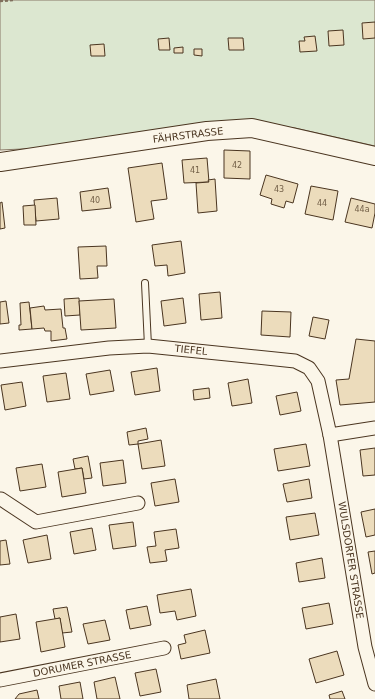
<svg xmlns="http://www.w3.org/2000/svg" width="375" height="699" font-family="'DejaVu Sans',sans-serif">
  <style>
    .green { fill: #dce7d0; stroke: #887966 }
    .building { fill: #ecdcbc; stroke: #4a3520 }
    .lines { fill: none; stroke-linecap: round; stroke-linejoin: round }
    .lane-casing { stroke: #4a3520; stroke-width: 8 }
    .street-casing { stroke: #4a3520; stroke-width: 15 }
    .secondary-casing { stroke: #4a3520; stroke-width: 20 }
    .path { stroke: #7f6f5c; stroke-width: 2.5; stroke-dasharray: 3 2; stroke-linecap: butt }
    .lane { stroke: #fbf6e9; stroke-width: 6 }
    .street { stroke: #fbf6e9; stroke-width: 13 }
    .secondary { stroke: #fbf6e9; stroke-width: 18 }
    .labels { text-anchor: middle; dominant-baseline: central; stroke-width: 3; stroke-linejoin: round; paint-order: stroke }
    .number-label { font-size: 8px; fill: #725f47 }
    .street-label { font-size: 10px; fill: #4a3520; stroke: #fbf6e9 }
  </style>
  <rect width="100%" height="100%" fill="#fbf6e9"/>
  <!-- green -->
  <path class="green" d="M0,0H375V146L295,128L235,122L44,148L0,150Z"/>
  <!-- building -->
  <g class="building">
    <path d="M375,22V38L363,39L362,23Z"/>
    <path d="M343,30L344,45L329,46L328,31Z"/>
    <path d="M315,36L317,51L300,52L299,41H305L304,37Z"/>
    <path d="M169,38L170,50H159L158,39Z"/>
    <path d="M228,38H243L244,50H229Z"/>
    <path d="M104,44L105,56H91L90,45Z"/>
    <path d="M183,47V53H174V48Z"/>
    <path d="M194,49H202V56L194,55Z"/>
    <path d="M224,150L250,151V179L224,178Z"/>
    <path d="M207,158L209,182L184,183L182,160Z"/>
    <path d="M162,163L167,199L151,201L154,219L136,222L128,168Z"/>
    <path d="M266,175L298,184L293,203L286,201L284,208L271,204L272,199L260,195Z"/>
    <path d="M215,179L217,211L198,213L196,183L209,182L208,180Z"/>
    <path d="M311,186L338,191L333,220L305,214Z"/>
    <path d="M108,188L111,208L82,211L80,192Z"/>
    <path d="M57,198L59,219L36,221L34,200Z"/>
    <path d="M351,198L375,204V213L372,228L345,222Z"/>
    <path d="M2,202L5,228L0,229V203Z"/>
    <path d="M35,205L36,225H24L23,206Z"/>
    <path d="M181,241L185,273L168,276L167,265L155,266L152,245Z"/>
    <path d="M106,246L107,266H97L98,278L80,279L78,247Z"/>
    <path d="M220,292L222,318L201,320L199,294Z"/>
    <path d="M79,298L80,315L65,316L64,299Z"/>
    <path d="M183,298L186,323L164,326L161,301Z"/>
    <path d="M114,299L116,328L81,330L79,301Z"/>
    <path d="M6,301L9,323L0,324V302Z"/>
    <path d="M29,302L32,329L19,330V325H21L20,303Z"/>
    <path d="M44,306L45,310L61,309L63,328H65L67,339L51,341V331H45L44,328L32,329L30,308Z"/>
    <path d="M262,311L291,312L290,337L261,335Z"/>
    <path d="M313,317L329,320L325,339L309,336Z"/>
    <path d="M356,339L375,341V402L340,405L336,380L349,379Z"/>
    <path d="M157,368L160,391L135,395L131,372Z"/>
    <path d="M110,370L114,391L90,395L86,374Z"/>
    <path d="M66,373L70,399L47,402L43,376Z"/>
    <path d="M248,379L252,403L232,406L228,383Z"/>
    <path d="M22,382L26,406L5,410L1,385Z"/>
    <path d="M209,388L210,398L194,400L193,390Z"/>
    <path d="M297,392L301,411L280,415L276,396Z"/>
    <path d="M146,428L148,439L138,441V444L129,445L127,432Z"/>
    <path d="M161,440L165,466L142,469L138,444Z"/>
    <path d="M306,444L310,466L278,471L274,449Z"/>
    <path d="M375,448V475L363,476L360,450Z"/>
    <path d="M88,456L92,478L84,479L82,468L75,469L73,459Z"/>
    <path d="M123,460L126,483L103,486L100,463Z"/>
    <path d="M42,464L46,487L20,491L16,468Z"/>
    <path d="M82,468L86,493L62,497L58,472Z"/>
    <path d="M175,479L179,502L155,506L151,483Z"/>
    <path d="M309,479L312,498L287,502L283,484Z"/>
    <path d="M375,509V535L366,537L361,512Z"/>
    <path d="M315,513L319,535L290,540L286,517Z"/>
    <path d="M133,522L136,546L113,549L109,525Z"/>
    <path d="M92,528L96,550L74,554L70,532Z"/>
    <path d="M176,529L179,548L165,550L167,561L150,563L147,547L156,546L154,532Z"/>
    <path d="M47,535L51,559L28,563L23,540Z"/>
    <path d="M6,540L10,564L0,565V541Z"/>
    <path d="M375,551V573L372,574L368,552Z"/>
    <path d="M322,558L325,578L299,582L296,563Z"/>
    <path d="M191,589L196,616L177,620L175,611L160,613L157,595Z"/>
    <path d="M329,603L333,624L306,629L302,608Z"/>
    <path d="M147,606L151,625L130,629L126,610Z"/>
    <path d="M67,607L72,632L62,633L60,618L55,619L53,609Z"/>
    <path d="M16,614L20,639L0,642V617Z"/>
    <path d="M60,618L65,647L41,652L36,622Z"/>
    <path d="M105,620L110,640L88,644L83,624Z"/>
    <path d="M205,630L210,653L181,659L178,645L186,643L184,635Z"/>
    <path d="M337,651L344,675L316,683L309,659Z"/>
    <path d="M156,669L161,692L140,696L135,673Z"/>
    <path d="M115,677L120,699H97L94,682Z"/>
    <path d="M216,679L220,699H189L187,685Z"/>
    <path d="M80,682L83,699H61L59,686Z"/>
    <path d="M37,690L39,699H15L19,694Z"/>
    <path d="M342,691L345,699H330L329,695Z"/>
  </g>
  <g class="lines">
    <!-- lane casing -->
    <g class="lane-casing">
      <path id="lane" d="M145,283L148,346"/>
    </g>
    <!-- street casing -->
    <g class="street-casing">
      <g id="street">
        <path d="M0,361L109,348L148,346L295,361L309,368L318,381L330,435L365,647L375,684"/>
        <path d="M330,435L375,428"/>
        <path d="M1,499L36,522L138,503"/>
        <path d="M0,680L164,648"/>
      </g>
    </g>
    <!-- secondary casing -->
    <g class="secondary-casing">
      <path id="secondary" d="M0,162L207,131L252,128L375,156"/>
    </g>
    <!-- path -->
    <path class="path" d="M0,1L14,0"/>
    <!-- lane -->
    <use href="#lane" class="lane"/>
    <!-- street -->
    <use href="#street" class="street"/>
    <!-- secondary -->
    <use href="#secondary" class="secondary"/>
  </g>
  <g class="labels">
    <!-- number labels -->
    <g class="number-label">
      <text x="237" y="165">42</text>
      <text x="195" y="170">41</text>
      <text x="279" y="189">43</text>
      <text x="95" y="200">40</text>
      <text x="322" y="203">44</text>
      <text x="362" y="209">44a</text>
    </g>
    <!-- street labels -->
    <g class="street-label">
      <text transform="translate(188 135) rotate(-7)">FÄHRSTRASSE</text>
      <text transform="translate(191 350) rotate(6)">TIEFEL</text>
      <text transform="translate(351 560) rotate(81)">WULSDORFER STRASSE</text>
      <text transform="translate(82 664) rotate(-11)">DORUMER STRASSE</text>
    </g>
  </g>
</svg>
